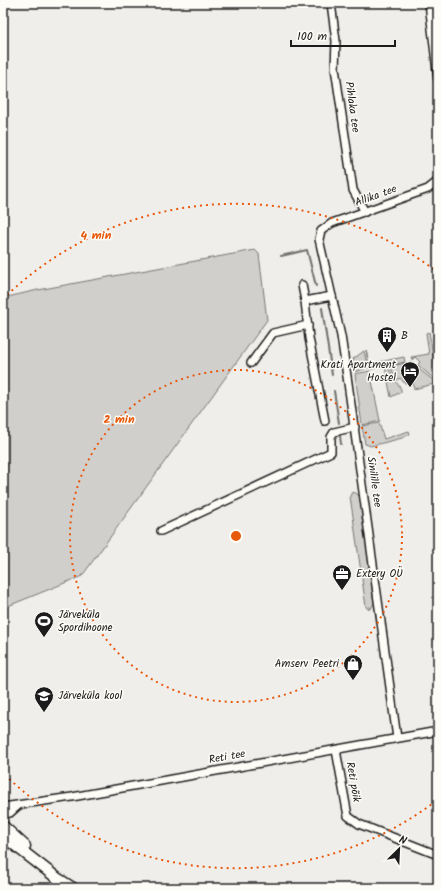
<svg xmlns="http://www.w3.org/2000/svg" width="441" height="891" font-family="Kalam,sans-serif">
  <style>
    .green { fill: #d0cfcc; stroke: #767674 }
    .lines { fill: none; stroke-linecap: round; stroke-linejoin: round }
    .stream { stroke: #706f6d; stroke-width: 2 }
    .street-casing { stroke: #1c1c1c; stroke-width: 10 }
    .secondary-casing { stroke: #1c1c1c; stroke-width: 13 }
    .street { stroke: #fdfcf7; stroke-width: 7 }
    .secondary { stroke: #fdfcf7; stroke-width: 10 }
    .ring { fill: none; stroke: #e8590c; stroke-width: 2; stroke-dasharray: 2 4 }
    .labels { text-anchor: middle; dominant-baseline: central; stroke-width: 3; stroke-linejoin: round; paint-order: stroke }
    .street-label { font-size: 11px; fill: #1c1c1c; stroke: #fdfcf7 }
    .poi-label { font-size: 11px; fill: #1c1c1c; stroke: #fdfcf7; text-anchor: start }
    .centre { fill: #e8590c; stroke: #fdfcf7; stroke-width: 2 }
    .ring-label { font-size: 12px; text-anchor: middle; font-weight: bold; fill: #e8590c; stroke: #fdfcf7; stroke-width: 3; stroke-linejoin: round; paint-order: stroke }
  </style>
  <rect width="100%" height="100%" fill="#f0eeea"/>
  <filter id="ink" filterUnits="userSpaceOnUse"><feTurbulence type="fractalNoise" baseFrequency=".025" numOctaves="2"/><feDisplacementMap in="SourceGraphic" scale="8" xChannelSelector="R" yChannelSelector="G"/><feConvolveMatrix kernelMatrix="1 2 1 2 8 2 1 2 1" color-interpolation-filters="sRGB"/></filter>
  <g filter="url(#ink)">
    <!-- green -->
    <g class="green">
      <path d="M255,250L259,254L267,320L82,576L3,608V298L38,290Z"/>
      <path d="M429,332L438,380L434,379L418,365L420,362L415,357L412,360L411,357L429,354L426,333Z"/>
      <path d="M366,350L369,364L404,357L405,362L371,369L369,368Z"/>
      <path d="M364,351L368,368L355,372L353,359Z"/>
      <path d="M410,362L434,381V384L414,389L413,382L416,377L412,370Z"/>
      <path d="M406,363L408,372L405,376L406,382L405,384L400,378L397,380L396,379L391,368V366Z"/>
      <path d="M385,367L389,368L393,377L401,389V392L391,397Z"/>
      <path d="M370,371L380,421L362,425L355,374Z"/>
      <path d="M379,423L384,439L409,431L410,434L402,438L371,446L365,444L362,426Z"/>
      <path d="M352,492L356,493L360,497L374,603L371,609L370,607H369V610L366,607L350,496Z"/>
    </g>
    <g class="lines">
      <!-- stream -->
      <g class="stream">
        <path d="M281,256L307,250L316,286"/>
        <path d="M322,308L332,375"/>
        <path d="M334,391L339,423"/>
        <path d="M340,436L341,444"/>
      </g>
      <!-- street casing -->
      <g class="street-casing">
        <g id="street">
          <path d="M331,3L336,41L335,68L353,190L365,212"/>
          <path d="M429,3L438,80"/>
          <path d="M302,285L305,301L332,296"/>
          <path d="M305,301L309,338L325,421"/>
          <path d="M251,363L273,333L308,325"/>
          <path d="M161,531L331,452V437L334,432L355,427"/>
          <path d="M397,738L348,383L341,336L319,239L321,231L332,223L428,189L438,181"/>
          <path d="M336,750L348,816L359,824L438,855"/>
          <path d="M3,807L72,797L438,731"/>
          <path d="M3,815L10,813L19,805"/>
        </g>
      </g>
      <!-- secondary casing -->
      <g class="secondary-casing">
        <g id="secondary">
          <path d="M3,826L25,846"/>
          <path d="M3,836L57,878L73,888"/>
        </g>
      </g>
      <!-- street -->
      <use href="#street" class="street"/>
      <!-- secondary -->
      <use href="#secondary" class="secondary"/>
    </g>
  </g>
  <!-- distance rings -->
  <g class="ring">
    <circle cx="236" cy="536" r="166"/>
    <path d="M436 801A332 332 0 0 1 3 773M3 299A332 332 0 0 1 436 271"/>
  </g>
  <!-- icons -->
  <defs>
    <g id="building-pin" transform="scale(1)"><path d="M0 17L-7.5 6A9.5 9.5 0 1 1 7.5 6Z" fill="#1c1c1c" stroke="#fdfcf7"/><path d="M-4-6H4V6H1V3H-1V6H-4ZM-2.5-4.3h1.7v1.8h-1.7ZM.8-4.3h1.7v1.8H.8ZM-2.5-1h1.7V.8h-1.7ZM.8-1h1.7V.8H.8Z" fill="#fff"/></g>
    <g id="hotel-pin" transform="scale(1)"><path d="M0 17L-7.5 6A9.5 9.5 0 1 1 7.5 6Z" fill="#1c1c1c" stroke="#fdfcf7"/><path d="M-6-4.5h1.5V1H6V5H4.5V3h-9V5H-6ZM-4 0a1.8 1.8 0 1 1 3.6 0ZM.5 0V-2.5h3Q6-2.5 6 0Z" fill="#fff"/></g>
    <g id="office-pin" transform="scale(1)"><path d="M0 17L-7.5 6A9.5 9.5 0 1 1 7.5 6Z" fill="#1c1c1c" stroke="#fdfcf7"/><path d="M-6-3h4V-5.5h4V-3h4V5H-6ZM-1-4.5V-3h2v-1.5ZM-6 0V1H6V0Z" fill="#fff"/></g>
    <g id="stadium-pin" transform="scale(1)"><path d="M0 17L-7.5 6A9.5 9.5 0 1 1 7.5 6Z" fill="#1c1c1c" stroke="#fdfcf7"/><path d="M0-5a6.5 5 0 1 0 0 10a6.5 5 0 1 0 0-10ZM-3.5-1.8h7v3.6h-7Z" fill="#fff"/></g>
    <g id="shop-pin" transform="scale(1)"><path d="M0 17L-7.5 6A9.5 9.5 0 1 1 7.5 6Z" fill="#1c1c1c" stroke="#fdfcf7"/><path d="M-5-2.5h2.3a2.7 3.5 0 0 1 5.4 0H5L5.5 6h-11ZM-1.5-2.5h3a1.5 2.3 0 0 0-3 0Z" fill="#fff"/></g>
    <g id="school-pin" transform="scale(1)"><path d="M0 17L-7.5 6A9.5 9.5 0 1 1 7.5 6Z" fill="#1c1c1c" stroke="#fdfcf7"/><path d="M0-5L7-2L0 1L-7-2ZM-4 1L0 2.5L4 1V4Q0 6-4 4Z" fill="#fff"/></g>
  </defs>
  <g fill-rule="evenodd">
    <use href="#building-pin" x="387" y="336"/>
    <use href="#hotel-pin" x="410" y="371"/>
    <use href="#office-pin" x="342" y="574"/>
    <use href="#stadium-pin" x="44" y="621"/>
    <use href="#shop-pin" x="353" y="664"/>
    <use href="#school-pin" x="44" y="696"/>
  </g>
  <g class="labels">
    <!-- street labels -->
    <g class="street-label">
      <text transform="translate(352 107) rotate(82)">Pihlaka tee</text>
      <text transform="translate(376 196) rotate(-20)">Allika tee</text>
      <text transform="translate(374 482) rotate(82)">Sinilille tee</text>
      <text transform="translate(227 757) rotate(-10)">Reti tee</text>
      <text transform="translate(353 782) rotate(80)">Reti põik</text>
    </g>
    <!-- poi labels -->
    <g class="poi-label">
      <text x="401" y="336">B</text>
      <text x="396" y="365" text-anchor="end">Krati Apartment<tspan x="396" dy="13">Hostel</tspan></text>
      <text x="356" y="574">Extery OÜ</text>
      <text x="58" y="615">Järveküla<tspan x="58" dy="13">Spordihoone</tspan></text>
      <text x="339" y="664" text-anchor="end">Amserv Peetri</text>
      <text x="58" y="696">Järveküla kool</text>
    </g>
  </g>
  <circle cx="236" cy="536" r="6" class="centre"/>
  <g class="ring-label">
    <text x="96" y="239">4 min</text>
    <text x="119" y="423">2 min</text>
  </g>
  <!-- margin -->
  <rect width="441" height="891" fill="none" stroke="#fdfcf7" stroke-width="16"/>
  <rect x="8" y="8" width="425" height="875" fill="none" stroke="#1c1c1c" stroke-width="1.5" filter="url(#ink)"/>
  <!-- north arrow -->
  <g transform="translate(399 849) rotate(24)" stroke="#fdfcf7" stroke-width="3" paint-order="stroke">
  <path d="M0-3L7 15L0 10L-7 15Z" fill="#1c1c1c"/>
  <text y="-6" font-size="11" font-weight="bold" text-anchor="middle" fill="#1c1c1c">N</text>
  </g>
  <!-- scale -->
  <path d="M291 40v6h104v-6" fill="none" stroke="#1c1c1c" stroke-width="2"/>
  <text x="297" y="40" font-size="12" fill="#1c1c1c" stroke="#fdfcf7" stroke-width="3" paint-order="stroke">100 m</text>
</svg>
